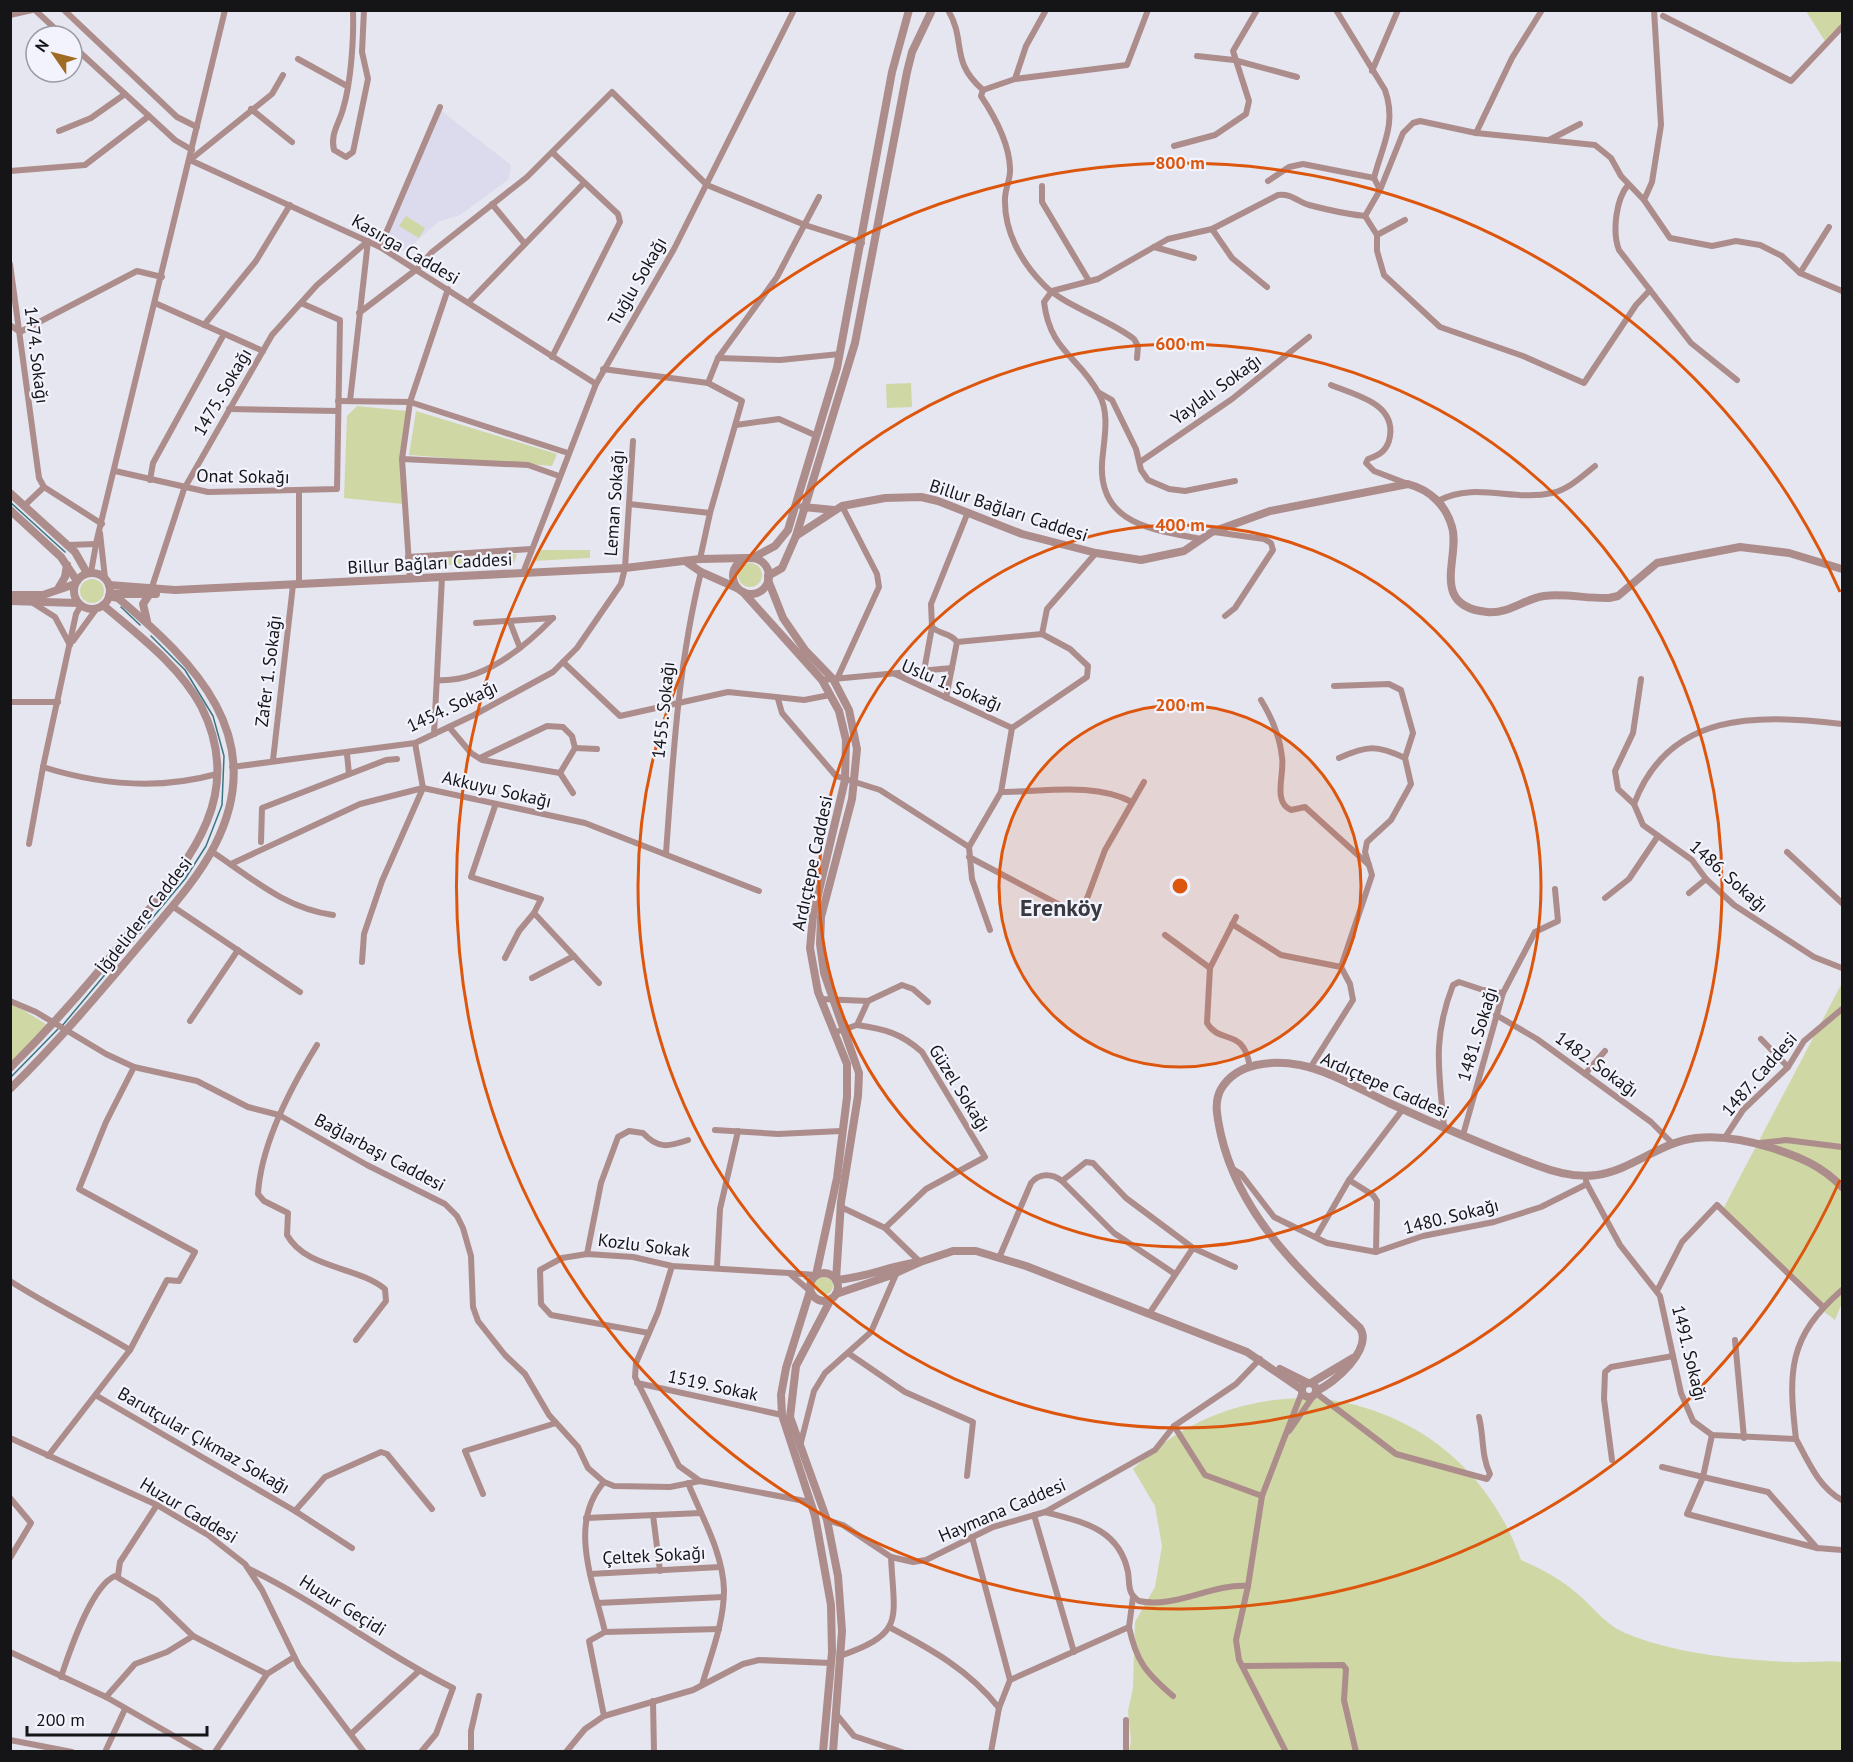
<svg xmlns="http://www.w3.org/2000/svg" width="1853" height="1762" font-family="'PT Sans',sans-serif">
  <style>
    .built { fill: #dbdbed }
    .green { fill: #cfd7a5 }
    .lines { fill: none; stroke-linecap: round; stroke-linejoin: round }
    .stream { stroke: #3b7684; stroke-width: 1.5 }
    .minor { stroke: #ad8d8b; stroke-width: 6 }
    .tertiary { stroke: #ad8d8b; stroke-width: 8 }
    .ring { fill: none; stroke: #dd560d; stroke-width: 3 }
    .labels { text-anchor: middle; dominant-baseline: central; stroke-width: 4.5; stroke-linejoin: round; paint-order: stroke }
    .street-label { font-size: 18px; fill: #151518; stroke: #f3f3fd }
    .district-label { font-size: 24px; font-weight: bold; fill: #393941; stroke: #f3f3fd }
    .centre { fill: #dd560d; stroke: #f3f3fd; stroke-width: 3 }
    .ring-label { font-size: 18px; text-anchor: middle; font-weight: bold; fill: #dd560d; stroke: #f3f3fd; stroke-width: 4.5; stroke-linejoin: round; paint-order: stroke }
  </style>
  <rect width="100%" height="100%" fill="#e5e6f0"/>
  <!-- built -->
  <path class="built" d="M439,109L511,165L509,179L460,215L438,222L408,249L400,251L384,237L404,199Z"/>
  <!-- green -->
  <g class="green">
    <path d="M1806,11H1842V29L1828,46Z"/>
    <path d="M406,216L425,228L419,238L399,226Z"/>
    <path d="M911,383L912,407L887,408L886,384Z"/>
    <path d="M357,406L407,411L403,504L344,498L347,416Z"/>
    <path d="M416,411L557,454L552,466L409,455Z"/>
    <path d="M538,550H590V558L532,561Z"/>
    <path d="M517,554L514,563L417,566L418,561L424,559Z"/>
    <circle cx="750" cy="575" r="12"/>
    <circle cx="92" cy="591" r="12"/>
    <path d="M1842,983V1303L1835,1320L1822,1310L1721,1213Z"/>
    <path d="M10,1002L49,1026L10,1065Z"/>
    <circle cx="824" cy="1286" r="9"/>
    <path d="M1315,1398C1412,1407 1489,1468 1521,1560C1542,1569 1562,1580 1580,1596C1597,1611 1604,1623 1625,1633C1676,1654 1738,1660 1792,1662C1809,1663 1827,1660 1842,1662V1751L1129,1752L1131,1741L1128,1711L1133,1688L1135,1622L1155,1587L1162,1546L1155,1506L1133,1469C1183,1420 1245,1396 1315,1398Z"/>
  </g>
  <g class="lines">
    <!-- stream -->
    <g class="stream">
      <path d="M10,502L65,552"/>
      <path d="M121,607L140,625"/>
      <path d="M62,1026L185,879L206,846L222,805L224,756L213,716L185,670L151,636"/>
      <path d="M10,1078L58,1029"/>
    </g>
    <!-- minor -->
    <g class="minor">
      <path d="M35,10L63,36"/>
      <path d="M64,10L177,117L197,127"/>
      <path d="M353,10C354,38 351,83 343,109C339,124 330,134 334,150L346,157L353,152L368,79L362,52L364,10"/>
      <path d="M948,10C967,42 949,60 983,90L981,96C995,117 1009,142 1010,168C1011,179 1005,188 1005,199C1004,231 1021,262 1044,285C1063,305 1110,320 1134,339L1138,346L1137,358"/>
      <path d="M1336,10L1385,90C1397,124 1382,146 1374,178L1380,190"/>
      <path d="M1654,10L1661,125L1652,182L1644,200L1670,238L1712,246L1736,241L1760,245L1782,256L1800,273L1842,291"/>
      <path d="M10,15L32,10"/>
      <path d="M1663,16L1791,81L1842,27"/>
      <path d="M72,45L175,140L192,150"/>
      <path d="M1197,56L1234,60L1297,77"/>
      <path d="M298,59L347,86"/>
      <path d="M1372,71L1398,10"/>
      <path d="M283,75L272,94L190,160L380,247L596,384"/>
      <path d="M1015,79L1026,46L1046,10"/>
      <path d="M983,90L1015,79L1127,65L1148,10"/>
      <path d="M251,109L292,142"/>
      <path d="M59,131L91,118L125,94"/>
      <path d="M1476,133L1512,58L1542,10"/>
      <path d="M1549,140L1580,124"/>
      <path d="M1174,146L1215,135L1246,114L1249,101L1233,51L1257,10"/>
      <path d="M10,171L85,165L149,116"/>
      <path d="M1268,181L1289,167L1303,164L1374,178"/>
      <path d="M1628,185C1616,199 1612,232 1619,250L1691,343L1737,380"/>
      <path d="M1042,186V202L1089,281"/>
      <path d="M492,204L525,244"/>
      <path d="M1365,216L1377,235V251L1384,275L1440,327L1523,356L1584,383L1636,305L1650,290"/>
      <path d="M1365,216L1380,190L1403,133L1413,123L1420,121L1476,133L1595,145L1611,158L1621,176L1644,200"/>
      <path d="M1212,229L1232,258L1267,287"/>
      <path d="M1377,235L1405,220"/>
      <path d="M380,247L440,107"/>
      <path d="M1154,247L1194,258"/>
      <path d="M10,264L39,478L44,487L102,524"/>
      <path d="M1800,273L1829,227"/>
      <path d="M469,302L584,183"/>
      <path d="M155,303L263,351"/>
      <path d="M359,313L417,269L432,252L527,177L612,92L707,185L805,225L862,243"/>
      <path d="M10,325L20,332"/>
      <path d="M204,325L256,261L290,205"/>
      <path d="M20,332L137,271L162,277"/>
      <path d="M552,357L620,222L618,214L553,153"/>
      <path d="M718,358L780,360L840,354"/>
      <path d="M603,369L708,383L742,401L710,513L700,559"/>
      <path d="M708,383L718,358L777,277L819,197"/>
      <path d="M1331,385C1355,395 1395,403 1390,436C1388,450 1380,455 1368,459L1366,463L1374,471L1408,484"/>
      <path d="M1098,392L1112,400L1136,449L1141,470L1148,480L1169,489L1185,491L1235,481"/>
      <path d="M338,401L410,402L568,453"/>
      <path d="M350,401L368,241"/>
      <path d="M229,409L338,411"/>
      <path d="M736,425L779,419L817,436"/>
      <path d="M402,459L528,465L559,476"/>
      <path d="M1140,462L1232,399L1309,337"/>
      <path d="M115,471L208,492L337,489L340,320L301,303"/>
      <path d="M150,480L153,463L224,334"/>
      <path d="M299,492V585"/>
      <path d="M1438,501C1475,481 1514,502 1552,493C1569,489 1581,477 1595,466"/>
      <path d="M629,504L710,513"/>
      <path d="M25,505L44,487"/>
      <path d="M1214,532L1264,539L1271,543L1273,550L1235,608L1225,616"/>
      <path d="M100,533L105,578"/>
      <path d="M1201,539C1149,529 1093,523 1103,453C1105,434 1109,412 1099,394C1079,356 1050,352 1044,302L1052,291L1098,279L1168,239L1212,229L1278,195C1291,193 1298,202 1309,205C1328,210 1345,214 1365,216"/>
      <path d="M68,545L96,544"/>
      <path d="M408,557L531,549"/>
      <path d="M91,572L97,539L225,10"/>
      <path d="M523,573L596,384L674,249L794,10"/>
      <path d="M410,579L402,459L410,402L448,289"/>
      <path d="M151,590L184,489L272,335L317,285L368,241"/>
      <path d="M33,603L55,617L70,645"/>
      <path d="M510,622L520,648"/>
      <path d="M476,623L553,618"/>
      <path d="M1042,634L1047,609L1096,553"/>
      <path d="M73,641L97,608"/>
      <path d="M957,642C950,632 940,635 932,627L931,604L968,512"/>
      <path d="M563,662L620,716L728,692L804,700L830,695"/>
      <path d="M924,671L932,627"/>
      <path d="M895,674L1012,728"/>
      <path d="M837,679L879,587L877,574L842,506"/>
      <path d="M1641,679L1633,733L1615,771L1618,789L1634,804L1643,825L1692,860L1706,879L1734,905L1814,957L1842,968"/>
      <path d="M437,680C481,683 524,648 553,618"/>
      <path d="M822,680L952,668"/>
      <path d="M946,698L957,642L1042,634L1070,649L1088,666L1087,677L1012,728"/>
      <path d="M778,699L782,713L836,776L880,790L969,847"/>
      <path d="M1261,700C1272,718 1280,736 1282,757C1285,773 1272,802 1291,810L1305,807L1369,865"/>
      <path d="M10,702H58"/>
      <path d="M449,727L471,753L482,760L560,773"/>
      <path d="M434,734L442,577"/>
      <path d="M575,748L597,749"/>
      <path d="M347,754L349,774"/>
      <path d="M480,758L547,726L563,727L572,736L575,748L560,773"/>
      <path d="M1339,758C1368,745 1377,745 1405,758"/>
      <path d="M273,760L293,585"/>
      <path d="M43,767C100,785 159,790 217,774"/>
      <path d="M232,767L415,743L474,715L553,672L577,648L621,584L625,568L633,441"/>
      <path d="M560,773L573,793"/>
      <path d="M1001,792C1043,792 1094,782 1132,802"/>
      <path d="M1634,804C1669,711 1757,714 1842,724"/>
      <path d="M495,806L471,877L541,899L534,913L599,983"/>
      <path d="M261,842L262,808L386,760L397,759"/>
      <path d="M29,844L43,767L76,614L81,605"/>
      <path d="M211,851C252,878 284,908 333,915"/>
      <path d="M1787,852L1842,903"/>
      <path d="M666,853C673,758 678,665 701,572"/>
      <path d="M969,857L1075,913L1082,912L1105,850L1144,782"/>
      <path d="M231,864L360,804L423,788L585,823L759,891"/>
      <path d="M1689,893L1706,879"/>
      <path d="M1605,898L1629,879L1658,836"/>
      <path d="M172,906L300,992"/>
      <path d="M1236,917L1210,968L1207,1023C1221,1046 1243,1026 1250,1067"/>
      <path d="M1232,924L1281,955L1341,967"/>
      <path d="M990,930L972,879L969,847L1001,792L1012,728"/>
      <path d="M1165,935L1210,968"/>
      <path d="M505,958L519,931L534,913"/>
      <path d="M362,962L364,934L382,881L423,788L415,743"/>
      <path d="M532,978L574,956"/>
      <path d="M821,999L868,1001L902,985L913,989L928,1002"/>
      <path d="M10,1001L36,1012L106,1054L134,1067L197,1081L248,1107L279,1115L367,1165L445,1204L457,1216L463,1228L471,1256L473,1307L478,1321L505,1355L525,1374L549,1415L578,1447L588,1468L604,1482L614,1486L670,1487L700,1481L810,1502"/>
      <path d="M1496,1015L1537,1039L1651,1122L1673,1144"/>
      <path d="M190,1021L238,950"/>
      <path d="M857,1025C884,1029 901,1033 922,1052L985,1157L926,1189L885,1228"/>
      <path d="M836,1032L857,1025L868,1001"/>
      <path d="M1761,1039L1788,1067"/>
      <path d="M317,1045C291,1087 261,1143 258,1194L264,1201L288,1213L287,1235C306,1269 357,1266 385,1289L386,1301L356,1340"/>
      <path d="M1310,1068L1353,1000L1350,984L1341,967L1372,875L1365,852L1367,842L1391,820L1411,784L1405,758L1413,733L1401,690L1389,684L1334,686"/>
      <path d="M1585,1074L1605,1051"/>
      <path d="M1444,1127C1439,1071 1432,1039 1453,985L1459,982L1483,990L1503,993"/>
      <path d="M715,1130L778,1134L841,1131"/>
      <path d="M1463,1135L1503,993L1535,932L1558,921L1555,889"/>
      <path d="M1726,1136L1743,1110L1788,1067L1804,1041L1842,1009"/>
      <path d="M1760,1143L1786,1140L1842,1147"/>
      <path d="M1233,1169L1241,1174L1274,1217L1327,1243L1376,1252L1423,1236L1494,1222L1541,1207L1587,1184L1586,1181"/>
      <path d="M1349,1180L1373,1195L1377,1201L1376,1252"/>
      <path d="M1062,1181L1086,1162L1093,1163L1126,1198L1193,1248"/>
      <path d="M1587,1184L1620,1245L1660,1296L1681,1393L1693,1421L1712,1435L1796,1439C1788,1371 1788,1337 1842,1290"/>
      <path d="M841,1207L885,1228L920,1262"/>
      <path d="M1316,1237L1349,1180L1403,1109"/>
      <path d="M587,1254L601,1183L618,1137L629,1131L643,1133C658,1149 668,1147 688,1140"/>
      <path d="M999,1258L1031,1183C1039,1173 1052,1173 1062,1181L1114,1233L1175,1274"/>
      <path d="M672,1266L658,1312L636,1363L635,1377L679,1466L700,1481"/>
      <path d="M717,1267L720,1209L738,1131"/>
      <path d="M10,1281C49,1306 91,1326 130,1350"/>
      <path d="M810,1291L789,1273L816,1275"/>
      <path d="M1657,1291L1682,1242L1717,1205L1823,1307"/>
      <path d="M1149,1314L1193,1248L1235,1267"/>
      <path d="M649,1333L551,1315L541,1304L540,1270L562,1258L587,1254L633,1257L672,1266L789,1273"/>
      <path d="M1735,1340L1744,1438"/>
      <path d="M848,1353L905,1392L973,1422L967,1476"/>
      <path d="M637,1383L782,1415"/>
      <path d="M1316,1393L1396,1454L1487,1479L1490,1474C1481,1456 1484,1436 1479,1417"/>
      <path d="M97,1396L295,1511L352,1548"/>
      <path d="M1174,1426L1205,1475L1262,1496"/>
      <path d="M1289,1431L1314,1395"/>
      <path d="M10,1438L157,1505L208,1535L245,1564L262,1590L299,1666L364,1752"/>
      <path d="M1796,1439C1808,1461 1819,1488 1842,1500"/>
      <path d="M800,1446L814,1391L825,1373L871,1332L897,1272"/>
      <path d="M48,1456L130,1350L167,1280L179,1281L195,1252L79,1189L106,1122L134,1067"/>
      <path d="M1612,1460L1604,1399L1605,1372L1611,1367L1673,1356"/>
      <path d="M1662,1467L1703,1477L1712,1435"/>
      <path d="M604,1482C567,1524 594,1584 605,1632"/>
      <path d="M688,1483C702,1517 723,1553 724,1590C724,1622 711,1655 702,1685"/>
      <path d="M483,1494L465,1451L556,1423"/>
      <path d="M10,1498L31,1523L10,1558"/>
      <path d="M295,1511L325,1477L381,1452L387,1454L432,1509"/>
      <path d="M1045,1512C1082,1522 1119,1528 1128,1572C1130,1585 1127,1593 1139,1601C1175,1609 1213,1583 1248,1586"/>
      <path d="M653,1515L660,1571"/>
      <path d="M1034,1515L1074,1652"/>
      <path d="M586,1518L701,1513"/>
      <path d="M827,1520L843,1525L891,1557L913,1562L926,1560L993,1527L1045,1512L1155,1450L1174,1426L1236,1384L1260,1359"/>
      <path d="M972,1537L1010,1680L999,1708L991,1752"/>
      <path d="M1817,1548L1768,1492L1703,1477L1687,1514L1817,1548L1842,1550"/>
      <path d="M249,1569C320,1603 382,1653 453,1688L436,1734L421,1752"/>
      <path d="M590,1574L720,1567"/>
      <path d="M118,1576L120,1562L157,1505"/>
      <path d="M598,1603L723,1597"/>
      <path d="M889,1627C931,1649 969,1670 999,1708"/>
      <path d="M1129,1627C1136,1661 1146,1673 1173,1696"/>
      <path d="M10,1652L106,1697L202,1752"/>
      <path d="M840,1656C906,1633 894,1620 891,1557"/>
      <path d="M1243,1666L1343,1665L1346,1669L1344,1700L1356,1752"/>
      <path d="M61,1677C69,1653 91,1586 115,1576L156,1600L193,1636L267,1674"/>
      <path d="M1010,1680L1129,1627L1133,1597"/>
      <path d="M106,1697L135,1664L167,1652L193,1636"/>
      <path d="M653,1701L654,1752"/>
      <path d="M836,1714L854,1736L902,1752"/>
      <path d="M604,1716L589,1641L605,1632L719,1629"/>
      <path d="M351,1734L419,1671"/>
      <path d="M10,1740L72,1752"/>
      <path d="M105,1752L125,1709"/>
      <path d="M215,1752L267,1674L294,1657"/>
      <path d="M471,1752V1731L479,1696"/>
      <path d="M566,1752L585,1729L604,1716L693,1690L743,1664L759,1660L831,1663"/>
      <path d="M1126,1752V1720"/>
      <path d="M1286,1752L1239,1660L1236,1640L1248,1586L1262,1496L1302,1392"/>
    </g>
    <!-- tertiary -->
    <g class="tertiary">
      <path d="M10,493L75,552L87,573"/>
      <path d="M803,507L834,510"/>
      <path d="M10,510L61,557L77,581"/>
      <path d="M796,536L842,506L885,498L921,497L938,501L1022,534L1096,553L1141,560L1184,551L1212,532L1270,511L1408,484C1430,490 1446,505 1452,527C1461,556 1428,606 1487,612C1509,614 1524,599 1544,596C1565,593 1588,599 1609,598L1618,596L1657,563L1740,547L1789,553L1842,569"/>
      <path d="M752,558L775,546L788,530L837,368L892,72L909,10"/>
      <circle cx="751" cy="576" r="18"/>
      <path d="M685,561L701,572L737,588"/>
      <circle cx="92" cy="591" r="18"/>
      <path d="M768,576L782,568L796,536L855,343L907,72L912,52L932,10"/>
      <path d="M768,580L783,618L805,650L833,679L849,710L857,749L852,799L821,917L820,944L824,973L859,1073L858,1096L841,1202L836,1280C866,1278 891,1265 920,1262L889,1276L836,1294"/>
      <path d="M109,585L175,590L625,568L700,559L748,558"/>
      <path d="M58,589L65,577L67,565"/>
      <path d="M743,592L822,680L839,711L846,740L845,780L813,916L810,948L818,992L847,1064V1097L837,1178L816,1275"/>
      <path d="M114,594H156"/>
      <path d="M10,595H43L75,584"/>
      <path d="M10,601L78,603"/>
      <path d="M147,621L143,604L149,595"/>
      <path d="M10,1068C52,1026 91,982 128,935C183,867 249,800 201,706C179,665 138,635 103,605"/>
      <path d="M10,1089C58,1042 101,991 144,940C169,910 197,880 215,845C270,737 195,663 118,598L109,596"/>
      <path d="M920,1262L953,1251H976L1026,1266L1247,1352L1301,1389"/>
      <circle cx="824" cy="1287" r="14"/>
      <path d="M810,1291L786,1368L781,1395L782,1415L815,1516L831,1605L832,1652L823,1752"/>
      <path d="M831,1299L796,1366L790,1417L827,1520L838,1576L842,1631L833,1752"/>
      <path d="M1280,1369L1308,1383"/>
      <circle cx="1309" cy="1390" r="7"/>
      <path d="M1311,1383L1353,1358"/>
      <path d="M1316,1391C1335,1383 1373,1349 1360,1328C1302,1273 1240,1217 1221,1135C1218,1120 1213,1103 1221,1089C1237,1062 1273,1060 1300,1065C1330,1071 1361,1090 1389,1103C1437,1125 1486,1146 1536,1165C1554,1172 1577,1178 1597,1175C1632,1170 1660,1142 1696,1138C1723,1135 1747,1140 1772,1148C1800,1157 1822,1166 1842,1187"/>
    </g>
  </g>
  <!-- distance rings -->
  <circle cx="1180" cy="886" r="181" fill="#dd560d" fill-opacity=".12"/>
  <g class="ring">
    <circle cx="1180" cy="886" r="181"/>
    <circle cx="1180" cy="886" r="361"/>
    <circle cx="1180" cy="886" r="542"/>
    <path d="M1840 1180A723 723 0 1 1 1840 592"/>
  </g>
  <g class="labels">
    <!-- street labels -->
    <g class="street-label">
      <text transform="translate(406 249) rotate(30)">Kasırga Caddesi</text>
      <text transform="translate(637 281) rotate(-60)">Tuğlu Sokağı</text>
      <text transform="translate(37 355) rotate(83)">1474. Sokağı</text>
      <text transform="translate(1216 389) rotate(-36)">Yaylalı Sokağı</text>
      <text transform="translate(222 392) rotate(-60)">1475. Sokağı</text>
      <text transform="translate(243 476) rotate(1)">Onat Sokağı</text>
      <text transform="translate(614 503) rotate(-86)">Leman Sokağı</text>
      <text transform="translate(1009 510) rotate(18)">Billur Bağları Caddesi</text>
      <text transform="translate(430 563) rotate(-3)">Billur Bağları Caddesi</text>
      <text transform="translate(268 671) rotate(-83)">Zafer 1. Sokağı</text>
      <text transform="translate(952 685) rotate(23)">Uslu 1. Sokağı</text>
      <text transform="translate(452 706) rotate(-25)">1454. Sokağı</text>
      <text transform="translate(663 710) rotate(-84)">1455. Sokağı</text>
      <text transform="translate(497 789) rotate(13)">Akkuyu Sokağı</text>
      <text transform="translate(812 863) rotate(-78)">Ardıçtepe Caddesi</text>
      <text transform="translate(1729 876) rotate(42)">1486. Sokağı</text>
      <text transform="translate(144 915) rotate(-52)">İğdelidere Caddesi</text>
      <text transform="translate(1477 1034) rotate(-73)">1481. Sokağı</text>
      <text transform="translate(1597 1064) rotate(36)">1482. Sokağı</text>
      <text transform="translate(1759 1074) rotate(-49)">1487. Caddesi</text>
      <text transform="translate(1385 1085) rotate(24)">Ardıçtepe Caddesi</text>
      <text transform="translate(960 1088) rotate(58)">Güzel Sokağı</text>
      <text transform="translate(380 1152) rotate(28)">Bağlarbaşı Caddesi</text>
      <text transform="translate(1451 1216) rotate(-14)">1480. Sokağı</text>
      <text transform="translate(644 1245) rotate(7)">Kozlu Sokak</text>
      <text transform="translate(1690 1353) rotate(76)">1491. Sokağı</text>
      <text transform="translate(713 1385) rotate(12)">1519. Sokak</text>
      <text transform="translate(204 1440) rotate(30)">Barutçular Çıkmaz Sokağı</text>
      <text transform="translate(189 1510) rotate(31)">Huzur Caddesi</text>
      <text transform="translate(1002 1510) rotate(-23)">Haymana Caddesi</text>
      <text transform="translate(654 1555) rotate(-3)">Çeltek Sokağı</text>
      <text transform="translate(343 1605) rotate(32)">Huzur Geçidi</text>
    </g>
    <!-- district labels -->
    <g class="district-label">
      <text x="1061" y="907">Erenköy</text>
    </g>
  </g>
  <circle cx="1180" cy="886" r="9" class="centre"/>
  <g class="ring-label">
    <text x="1180" y="169">800 m</text>
    <text x="1180" y="350">600 m</text>
    <text x="1180" y="531">400 m</text>
    <text x="1180" y="711">200 m</text>
  </g>
  <!-- border -->
  <rect width="1853" height="1762" fill="none" stroke="#151518" stroke-width="24"/>
  <!-- north arrow -->
  <g transform="translate(54 54) rotate(305)"><circle r="28" fill="#f3f3fd" stroke="#9a9aa1" stroke-width="1.5"/>
  <path d="M0-4.5L10 22L0 15L-10 22Z" fill="#9f6c22"/>
  <text y="-9" font-size="16" font-weight="bold" text-anchor="middle" fill="#151518">N</text>
  </g>
  <!-- scale -->
  <path d="M27 1726v9h180v-9" fill="none" stroke="#151518" stroke-width="3"/>
  <text x="36" y="1726" font-size="18" fill="#151518" stroke="#f3f3fd" stroke-width="4.5" paint-order="stroke">200 m</text>
</svg>
